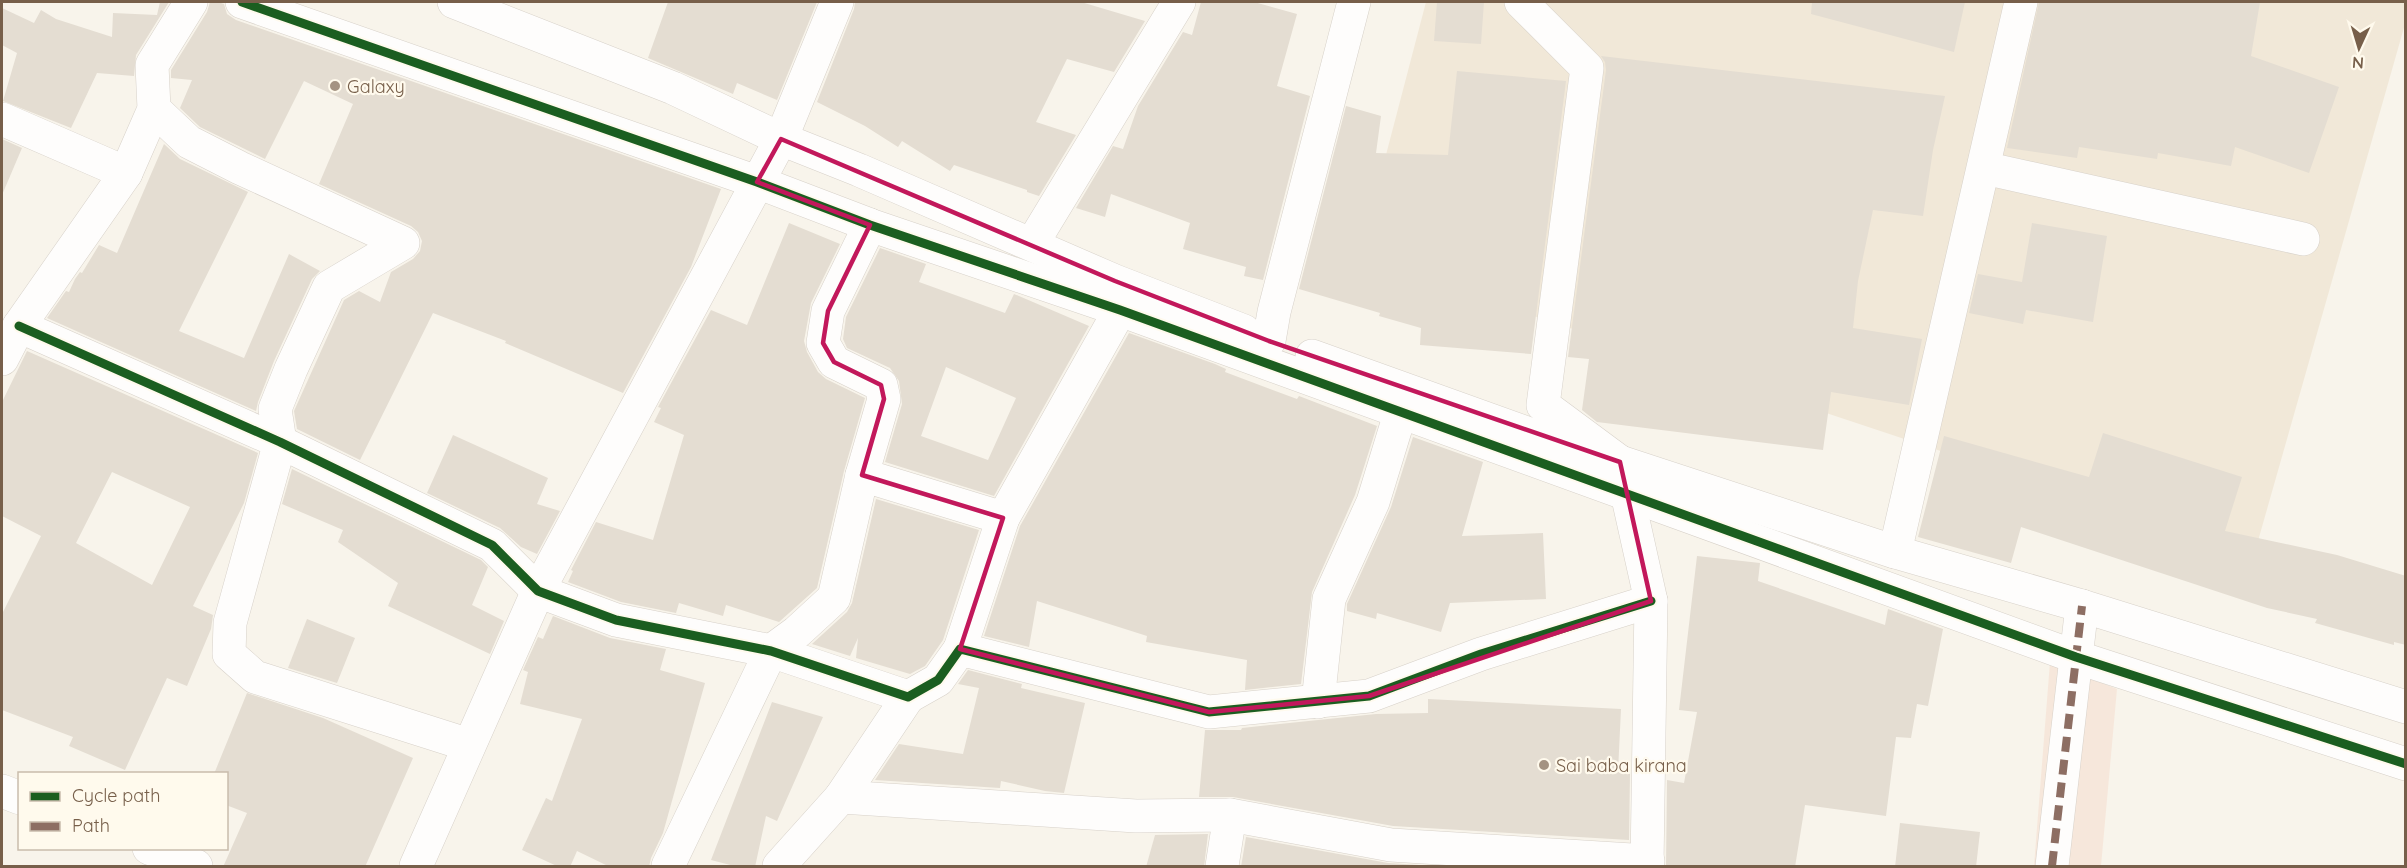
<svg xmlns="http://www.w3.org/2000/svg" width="2407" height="868" font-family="Quicksand,sans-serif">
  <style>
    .residential { fill: #f1e8d8 }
    .commercial { fill: #f6e7db }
    .building { fill: #e4ddd2; fill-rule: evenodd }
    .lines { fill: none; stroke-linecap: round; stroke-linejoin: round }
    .minor-casing { stroke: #d7d1c9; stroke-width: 34 }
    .minor { stroke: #fefdfc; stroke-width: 33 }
    .quiet { stroke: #8d6e63; stroke-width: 8; stroke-dasharray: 15 8; stroke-linecap: butt }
    .cycleway-casing { stroke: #fffaed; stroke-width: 13 }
    .cycleway { stroke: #1b5e20; stroke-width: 9 }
    .marked { fill: none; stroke: #c2185b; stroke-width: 4.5; stroke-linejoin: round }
    .poi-dot { fill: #a49382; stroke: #fffaed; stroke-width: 2 }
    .labels { text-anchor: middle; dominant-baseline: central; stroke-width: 4.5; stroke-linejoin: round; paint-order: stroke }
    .poi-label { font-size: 18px; fill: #775f4a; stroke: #fffaed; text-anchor: start }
  </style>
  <rect width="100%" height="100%" fill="#f8f4eb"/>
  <!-- residential -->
  <path class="residential" d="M1426,2H2405V24L2254,555L1359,258Z"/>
  <!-- commercial -->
  <path class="commercial" d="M2050,662L2117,689L2101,866H2034Z"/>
  <!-- building -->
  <g class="building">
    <path d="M160,2H169L136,55L134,76L97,73L71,128L3,101L17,53L2,45V8L34,23L41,10L56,19L112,37L113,13L157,15Z"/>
    <path d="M210,2H218L224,4L227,14L236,20L721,189L691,267L623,393L505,343L506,341L433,313L360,460L297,429L294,411L344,300L359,291L380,302L391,272L413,259L420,251L422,241L418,232L411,226L319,184L353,104L304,81L265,159L200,127L180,108L192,80L171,78V70L207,12Z"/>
    <path d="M668,2H817L777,100L737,83L733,94L648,58Z"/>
    <path d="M855,2H1081L1145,21L1114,72L1067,59L1036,122L1076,135L1039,196L1027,192V190L954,165L950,171L902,141L898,147L865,126L817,102L854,9Z"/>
    <path d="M1201,2H1254L1297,14L1277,86L1310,96L1263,280L1244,276L1246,267L1183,249L1190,223L1111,194L1105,217L1076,208L1113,146L1123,149L1138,106L1183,32L1192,35Z"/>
    <path d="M1437,2H1484L1481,44L1434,41Z"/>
    <path d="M1812,2H1965L1954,52L1811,14Z"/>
    <path d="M2039,2H2260L2251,56L2339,87L2309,173L2235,147L2231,166L2158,153L2157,159L2079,147L2077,158L2007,148Z"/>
    <path d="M1601,56L1945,96L1933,150L1923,216L1873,210L1858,281L1853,328L1922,339L1909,405L1831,392L1823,450L1597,422L1582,410L1589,359L1568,357L1606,70L1605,62Z"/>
    <path d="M1457,71L1566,81L1531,354L1420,345L1421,328L1379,316L1380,313L1299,289L1346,106L1381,116L1376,153L1448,155Z"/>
    <path d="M2,139L22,148L2,195Z"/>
    <path d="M164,144L180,159L248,192L179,331L244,358L289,254L320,271L312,279L274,361L258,402L256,411L47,318L66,291L69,292L75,279L80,272L82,273L99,245L117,253Z"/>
    <path d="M789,223L840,244L811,303L804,341L807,352L818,372L826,379L865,398L844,471L817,588L779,622L726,605L723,616L679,603L676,613L621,602L568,582L573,571L571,570L596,522L653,540L684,435L654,422L661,408L658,407L711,310L747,325Z"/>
    <path d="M2032,223L2107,236L2093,322L2026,310L2023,324L1969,313L1978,274L2022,282Z"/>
    <path d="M880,248L926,264L919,282L1005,313L1014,294L1089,326L994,496L885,462L902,404L899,381L890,368L847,348L843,339L846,317ZM946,367L1016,398L988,460L921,436Z"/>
    <path d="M1129,333L1215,364L1226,369L1225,372L1297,399L1299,396L1377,426L1355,495L1312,592L1301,684L1245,690L1247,660L1146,642L1147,636L1037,601L1029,647L984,636L1020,526Z"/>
    <path d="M27,351L258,453L244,503L193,606L213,615L211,629L187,686L167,678L125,770L69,746L73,737L2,710V614L41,536L2,516V402ZM112,472L190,507L152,585L76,543Z"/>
    <path d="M2103,433L2242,477L2225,531L2337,555L2406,576V645L2394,642V645L2315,623L2317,619L2267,608L2021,527L2011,563L1918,537L1944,436L2089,477Z"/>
    <path d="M453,435L548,478L537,504L560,511L537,554L521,547L500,528L427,493Z"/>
    <path d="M1413,437L1483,462L1462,536L1543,533L1546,599L1450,603L1441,632L1377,613L1376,619L1347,611V604L1391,507Z"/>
    <path d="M292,469L481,560L488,567L472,605L504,621L490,654L388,606L398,583L338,542L343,530L282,504Z"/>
    <path d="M876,499L979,530L943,640L925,666L910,674L856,658L858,638L850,656L812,644L847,612L852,603Z"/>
    <path d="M1697,556L1760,563L1758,581L1885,625L1888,609L1943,629L1928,706L1917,704L1911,738L1896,737L1886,816L1805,805L1795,867H1666L1667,780L1684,783L1697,712L1679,710Z"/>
    <path d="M553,616L610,638L666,649L660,670L705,683L663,833L651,858L649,867H610L577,851L570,867H559L522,850L546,798L552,801L582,719L520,704L528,672L523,670L538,637L543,639Z"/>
    <path d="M307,619L355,638L337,683L288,668Z"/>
    <path d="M968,670L1022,684L1021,688L1085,703L1064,793L1045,791L1001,781L1000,788L875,780L899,744L963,754L979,688L958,684Z"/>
    <path d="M247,693L323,718L413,758L365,867H223L247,813L226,805V774H214Z"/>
    <path d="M1428,699L1621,709L1618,772L1630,774L1629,840L1393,826L1233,797H1199L1205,730H1241L1242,728L1376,714L1428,713Z"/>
    <path d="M772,702L823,717L777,821L766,816L755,867H738L711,860Z"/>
    <path d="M1900,823L1980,832L1976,867H1895Z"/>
    <path d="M1208,834L1204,867H1146L1155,835Z"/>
    <path d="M1246,837L1388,863L1434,866L1241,867Z"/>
  </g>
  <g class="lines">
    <!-- minor casing -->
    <g class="minor-casing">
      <g id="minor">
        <path d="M242,2L757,182L870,225L1120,310L2076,657L2406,764"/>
        <path d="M454,2L673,88L781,139L859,170L1115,281L1244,331"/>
        <path d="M1521,2L1587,68L1543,405L1620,462L1651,601L1647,866"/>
        <path d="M154,109L189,142L240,168L403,243L329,287L291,369L275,409L280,442L230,623L229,654L255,677L469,745"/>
        <path d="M2,119L126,173"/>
        <path d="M1984,168L2303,239"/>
        <path d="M1032,244L1179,2"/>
        <path d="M19,326L280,442L492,545L538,591L616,620L771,651L908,697L938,680L960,649L1209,712L1369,696L1481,654L1651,601"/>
        <path d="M1269,341L1274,312L1354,2"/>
        <path d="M1312,356L1557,444L1620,462L1895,552L2082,606L2406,707"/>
        <path d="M2,359L19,326L126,173L154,109L152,65L191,2"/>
        <path d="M862,475L1003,518"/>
        <path d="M1895,552L2021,2"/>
        <path d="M960,649L1003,518L1120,310L1116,290"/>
        <path d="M1318,702L1329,599L1373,502L1407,391"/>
        <path d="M2,791L20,798"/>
        <path d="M841,797L1136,816L1230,815L1391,845L1648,861"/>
        <path d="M149,848L196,866"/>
        <path d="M416,866L538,591L781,139L837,2"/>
        <path d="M668,866L771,651L797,632L834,598L862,475L884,399L881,385L834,362L823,343L828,311L870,225"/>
        <path d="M779,866L841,797L908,697"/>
        <path d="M1222,866L1230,815"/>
        <path d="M2052,866L2082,606"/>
      </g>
    </g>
    <!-- minor -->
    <use href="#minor" class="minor"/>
    <!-- quiet -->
    <path class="quiet" d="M2052,866L2082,606"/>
    <!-- cycleway casing -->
    <g class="cycleway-casing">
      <g id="cycleway">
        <path d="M242,2L757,182L870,225L1120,310L2076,657L2406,764"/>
        <path d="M19,326L280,442L492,545L538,591L616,620L771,651L908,697L938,680L960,649L1209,712L1369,696L1481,654L1651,601"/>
      </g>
    </g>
    <!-- cycleway -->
    <use href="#cycleway" class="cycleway"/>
  </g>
  <!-- marked area -->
  <path class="marked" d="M781,139L1115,281L1269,341L1620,462L1651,601L1369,696L1209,712L960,649L1003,518L862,475L884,399L881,385L834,362L823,343L828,311L870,225L757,182Z"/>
  <!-- markers -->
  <g class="poi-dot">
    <circle cx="335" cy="86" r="6"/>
    <circle cx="1544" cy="765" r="6"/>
  </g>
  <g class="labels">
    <!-- poi labels -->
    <g class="poi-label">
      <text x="347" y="86">Galaxy</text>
      <text x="1556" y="765">Sai baba kirana</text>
    </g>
  </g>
  <!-- border -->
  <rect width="2407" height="868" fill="none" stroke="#775f4a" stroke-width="6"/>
  <!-- legend -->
  <rect x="18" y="772" width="210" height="78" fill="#fffaed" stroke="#c9bcac" stroke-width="1.5"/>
  <rect x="30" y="792" width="30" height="9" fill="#1b5e20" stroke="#c9bcac" stroke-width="1.5"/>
  <text x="72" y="802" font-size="18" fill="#775f4a">Cycle path</text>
  <rect x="30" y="822" width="30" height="9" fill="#8d6e63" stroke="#c9bcac" stroke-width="1.5"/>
  <text x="72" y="832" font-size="18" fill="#775f4a">Path</text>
  <!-- north arrow -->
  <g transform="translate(2359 48) rotate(184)" stroke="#fffaed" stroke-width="4.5" paint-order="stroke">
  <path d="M0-4.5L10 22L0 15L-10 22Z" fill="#775f4a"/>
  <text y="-9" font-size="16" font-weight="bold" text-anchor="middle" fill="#775f4a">N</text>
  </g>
</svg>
